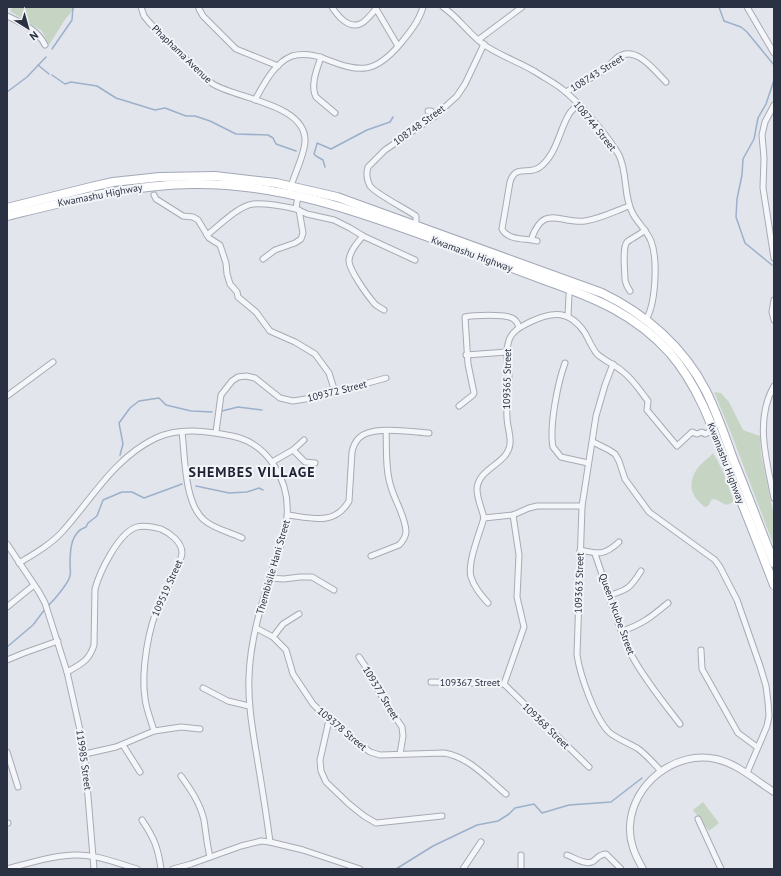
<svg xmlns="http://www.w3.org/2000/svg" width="781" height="876" font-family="'PT Sans',sans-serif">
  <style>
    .green { fill: #c6d5c3 }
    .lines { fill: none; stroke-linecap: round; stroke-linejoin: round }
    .stream { stroke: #9cb0cb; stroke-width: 1.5 }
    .minor-casing { stroke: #a7abb5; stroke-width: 7 }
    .tertiary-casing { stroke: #a7abb5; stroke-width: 8 }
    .primary-casing { stroke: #a1a8b7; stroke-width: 10 }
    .minor { stroke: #f5f6f9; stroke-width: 5 }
    .tertiary { stroke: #f5f6f9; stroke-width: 6 }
    .primary { stroke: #fff; stroke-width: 8 }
    .labels { text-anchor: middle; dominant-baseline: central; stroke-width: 4; stroke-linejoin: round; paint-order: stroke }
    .street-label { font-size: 10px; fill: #293143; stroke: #f2f4f8 }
    .district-label { font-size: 14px; font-weight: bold; letter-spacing: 1px; fill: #1c2234; stroke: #f2f4f8 }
  </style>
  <rect width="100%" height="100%" fill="#e2e5eb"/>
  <!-- green -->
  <g class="green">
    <path d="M13,7H76L66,18L49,45L42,31L10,11Z"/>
    <path d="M714,392L721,393L729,402L743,430L760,436L761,454L774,516V546L731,433Z"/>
    <path d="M713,453C723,469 728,484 734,502L726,505L717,500L712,499L708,506L705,507C691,497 687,484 697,469C701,463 708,459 713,453Z"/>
    <path d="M703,802L719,823L709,831L693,810Z"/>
  </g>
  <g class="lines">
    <!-- stream -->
    <g class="stream">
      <path d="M719,7L724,21L741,27L747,32L774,65"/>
      <path d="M52,49L72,20L73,7"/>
      <path d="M38,65L49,74"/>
      <path d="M52,75L65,84L71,82L97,86L116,98L155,110L165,108L186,116H195L210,121L236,134L268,135L273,138L276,144L296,151"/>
      <path d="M7,92L27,77L46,57"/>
      <path d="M317,143L331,149L367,130L390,122L393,117"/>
      <path d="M317,144L314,154L316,156L323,160L325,167"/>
      <path d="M772,265L745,243L736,217L737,199L742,175L743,159L754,139L758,118L766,104L774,80"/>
      <path d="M222,411L238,407L262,410"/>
      <path d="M120,455L123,444L119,423L130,408L139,401L159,398L166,405L191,411L212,412"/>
      <path d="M196,486L229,493L247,492L259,488L263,490"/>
      <path d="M48,606C54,600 68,584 70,576C71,573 70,567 70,564C70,549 71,532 86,527L88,523L97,516L103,500L122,492H132L144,498L182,484"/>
      <path d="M7,647L33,625L45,609"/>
      <path d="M396,869L433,846L477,825L498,821L509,814L515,808L534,804L542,813L569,805L611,802L642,778"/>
    </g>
    <!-- minor casing -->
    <g class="minor-casing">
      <g id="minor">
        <path d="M141,7L144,16L149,22C162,36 176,49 190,63C197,69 204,78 213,84C237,99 307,104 305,142C304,156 294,175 290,189"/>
        <path d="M199,7V9L203,16L236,49L278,66"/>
        <path d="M332,7C337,15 348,29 360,24C366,22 371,14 376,9"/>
        <path d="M375,7L398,46"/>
        <path d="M443,7C458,17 468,33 483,44C498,55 517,61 534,71C543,77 553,82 562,89C579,102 608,136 619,155C628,174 623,196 633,214C638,223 647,231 651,241C658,259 656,306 645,321"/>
        <path d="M747,7L774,53"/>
        <path d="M7,16C22,23 38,30 45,45"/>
        <path d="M478,40L522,7"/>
        <path d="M321,57C317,69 310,85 316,97L335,113"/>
        <path d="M566,92C577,85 590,79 601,72C607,68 612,62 618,57C636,45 654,70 666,82"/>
        <path d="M255,100C264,84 274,63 292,56C304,53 315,55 325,59C361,73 375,74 401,43C410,32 419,21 423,7"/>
        <path d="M774,105L765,122L762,135L764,158L763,188L774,258"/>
        <path d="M428,111H431L435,116"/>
        <path d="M154,195L156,199L183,216L193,217L198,220L209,238L220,245L226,263L227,274L230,284L237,292L238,297L256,312L270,331L295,342L315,354L329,373L335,392"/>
        <path d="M298,195L296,209L307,214L334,220L350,228L363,236L415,260"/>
        <path d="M416,225V216C406,209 376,194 370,186C367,180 366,173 368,167L385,150L435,116L457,96L465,84L484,44"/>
        <path d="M207,235C219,226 238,206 253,204C267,203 282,206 296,209"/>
        <path d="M363,236C357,243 350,251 349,260C348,269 368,296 374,303C376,306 381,308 384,310"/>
        <path d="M531,240C544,203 559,224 585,221C600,219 615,211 629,206"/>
        <path d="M537,241C526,238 508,241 502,229L510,182C516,163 529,176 540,167C556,155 559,132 568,116C570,111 575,108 578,104"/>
        <path d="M263,259L275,250L295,243L301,239L303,233L299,210"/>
        <path d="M630,291L627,286L625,280C625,272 622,248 627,242C629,240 641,234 645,230"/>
        <path d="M774,300L772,312L774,320"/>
        <path d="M568,316L569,295L570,288"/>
        <path d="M466,355L507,352"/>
        <path d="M565,363C558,382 549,426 553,447L561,457L588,463"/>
        <path d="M613,364L605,385L596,416L582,506L577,655C580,675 595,719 610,733C618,739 628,743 637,748C646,754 653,763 661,771"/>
        <path d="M774,386C754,421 767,462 774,498"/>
        <path d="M7,396L53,362"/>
        <path d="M459,406L473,395L474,393L468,364L465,317C473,315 504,314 512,318C516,320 518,324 519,327"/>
        <path d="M182,432C185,455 184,503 204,520C214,529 230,532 242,538"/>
        <path d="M216,432L221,395L232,381L238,377L246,376L255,378L280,398L293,401L318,397L386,378"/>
        <path d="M593,442L609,450L615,454L619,461L625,479L649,512L715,560L720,567L737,600L760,666L766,686L768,702L769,716L767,726L747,773"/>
        <path d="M293,450L305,462L315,463"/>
        <path d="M272,462L293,450L304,440"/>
        <path d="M288,515C311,518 335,526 349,501L352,452C353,447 355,442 359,438C372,425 411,432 429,433"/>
        <path d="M484,518C482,509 477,499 477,489C478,468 508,464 510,444C511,435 507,426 507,417C506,403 509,388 509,374C508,365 505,354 508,344C510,332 520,327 530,322C553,311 570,310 585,333C589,340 592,348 597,354C605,361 615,365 622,371C633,379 640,391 648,401L647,410L677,446L692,432L697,434L702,432L705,434L714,430"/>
        <path d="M7,544L39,592L45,603L67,672L84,748L94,869"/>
        <path d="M580,550C598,554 604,556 619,542"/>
        <path d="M595,554C607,587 616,624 632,656C645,680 663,702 680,724"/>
        <path d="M371,556L399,545C403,541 406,537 406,531C405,516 395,501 391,487C385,469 387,449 386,431"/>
        <path d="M19,563C34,554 50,545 62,532C92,499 114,458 156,438C179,427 208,431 232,436C268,443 290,481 287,516C286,535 278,553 272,571C261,605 250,641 249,677C248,703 252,726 256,751C261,781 266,811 270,842"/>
        <path d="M270,578L284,579L300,577H312L334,590"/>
        <path d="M610,595C628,590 631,587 641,571"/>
        <path d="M488,603C481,595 474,587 471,577C467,563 480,532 484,518L513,515L529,508L537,506H582"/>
        <path d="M7,607L34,585"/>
        <path d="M256,628L273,637L286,650L293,674L313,704L329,720L370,752L380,755L444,753C469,757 487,778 506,794"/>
        <path d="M622,631C643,624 651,617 668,603"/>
        <path d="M273,637L283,624L299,614"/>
        <path d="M701,650L702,669L738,733L757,747"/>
        <path d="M359,657L370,673L384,701L402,727L403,736L400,754"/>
        <path d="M7,660L24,653L58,641"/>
        <path d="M67,672C81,664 89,661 94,645L95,589C100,571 119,532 137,527C144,525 154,527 161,529C170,533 182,542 182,553C181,565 165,591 160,603C148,627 141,672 145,698C146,709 151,720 154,731"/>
        <path d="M431,682L504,684"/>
        <path d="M504,684L524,627L517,597L519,555L513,515"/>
        <path d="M504,684L589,767"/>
        <path d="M203,688L228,701L249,706"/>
        <path d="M329,720L320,760L321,771L326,782L349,804L364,816L376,823L442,816"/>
        <path d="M123,745L140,772"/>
        <path d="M7,752L18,787"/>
        <path d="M85,754L116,747L154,731L181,727L200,729"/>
        <path d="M181,776C191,790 200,803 204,820C206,833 207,845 210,857"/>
        <path d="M698,819L721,869"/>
        <path d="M142,820C154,838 158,847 161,869"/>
        <path d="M7,823H8"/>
        <path d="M521,855V869"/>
        <path d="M567,855C573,857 584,865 592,862C597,859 599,854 606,854L621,869"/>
        <path d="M7,869C29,863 51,856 74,855C95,854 117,863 137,869"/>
        <path d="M173,869L191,864L241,846L261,841L270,842L303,850L360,869"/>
        <path d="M463,869L481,842"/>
      </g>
    </g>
    <!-- tertiary casing -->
    <g class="tertiary-casing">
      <path id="tertiary" d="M643,869C635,855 629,842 630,826C632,784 675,750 716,759C738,764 755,780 774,792"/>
    </g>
    <!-- primary casing -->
    <g class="primary-casing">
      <g id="primary">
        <path d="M7,208L91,187L113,182L160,177L215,176L276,183L337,197L602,293C646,314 684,348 706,391C717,413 725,436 733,459C747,493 760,528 774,563"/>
        <path d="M7,216C68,201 128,185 191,184C291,182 383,221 475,254C499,263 523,272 547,281C595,298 635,314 670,353C699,387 713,428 728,469C744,507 759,546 774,585"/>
      </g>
    </g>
    <!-- minor -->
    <use href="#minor" class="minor"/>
    <!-- tertiary -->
    <use href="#tertiary" class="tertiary"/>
    <!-- primary -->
    <use href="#primary" class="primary"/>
  </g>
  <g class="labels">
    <!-- street labels -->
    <g class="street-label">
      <text transform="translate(182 54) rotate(44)">Phaphama Avenue</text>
      <text transform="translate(597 73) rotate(-32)">108743 Street</text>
      <text transform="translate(419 125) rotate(-36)">108748 Street</text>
      <text transform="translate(595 126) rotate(51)">108744 Street</text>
      <text transform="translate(100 195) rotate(-11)">Kwamashu Highway</text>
      <text transform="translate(472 254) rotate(20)">Kwamashu Highway</text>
      <text transform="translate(507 379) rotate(-89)">109365 Street</text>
      <text transform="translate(337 391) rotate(-14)">109372 Street</text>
      <text transform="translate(726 463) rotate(69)">Kwamashu Highway</text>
      <text transform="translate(273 567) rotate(-74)">Thembisile Hani Street</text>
      <text transform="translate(579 583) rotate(-88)">109363 Street</text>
      <text transform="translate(167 588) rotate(-66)">109519 Street</text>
      <text transform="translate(617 614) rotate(70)">Queen Ncube Street</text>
      <text x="470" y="682">109367 Street</text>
      <text transform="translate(381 693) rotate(59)">109377 Street</text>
      <text transform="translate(546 726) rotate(44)">109368 Street</text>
      <text transform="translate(342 729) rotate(40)">109378 Street</text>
      <text transform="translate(84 760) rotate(82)">119985 Street</text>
    </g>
    <!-- district labels -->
    <g class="district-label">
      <text x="252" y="472">SHEMBES VILLAGE</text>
    </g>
  </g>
  <!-- border -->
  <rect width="781" height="876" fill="none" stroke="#293143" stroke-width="16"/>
  <!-- north arrow -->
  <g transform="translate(28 28) rotate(143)" stroke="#f2f4f8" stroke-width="3" paint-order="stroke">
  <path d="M0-3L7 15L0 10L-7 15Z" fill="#293143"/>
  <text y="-6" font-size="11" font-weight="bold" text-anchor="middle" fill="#293143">N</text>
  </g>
</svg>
